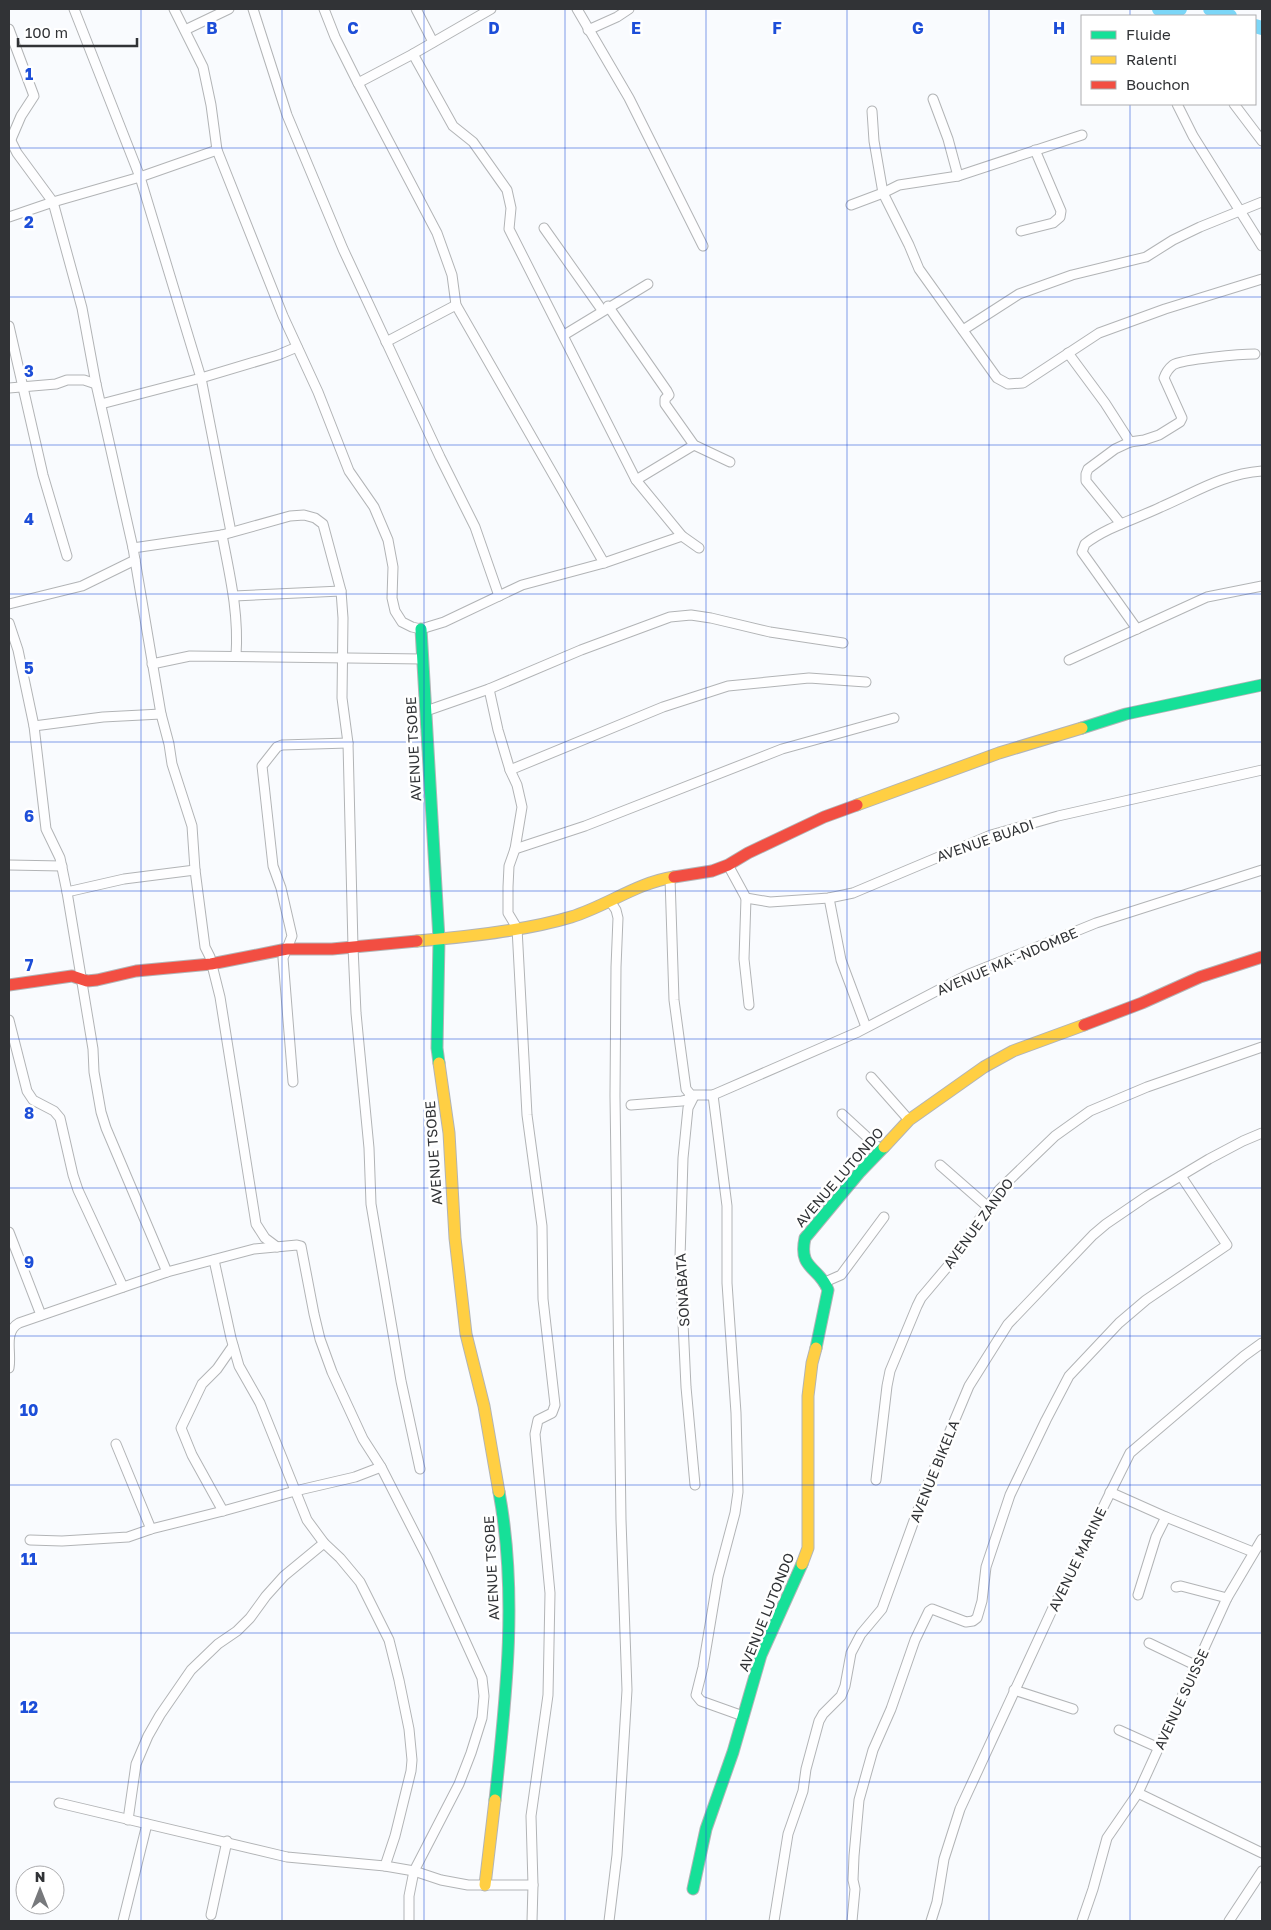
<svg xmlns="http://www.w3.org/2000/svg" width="1271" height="1930" font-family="'Golos Text',sans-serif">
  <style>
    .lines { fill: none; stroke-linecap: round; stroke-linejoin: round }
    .river { stroke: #7bd6f7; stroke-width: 14 }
    .street-casing { stroke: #b2b4b6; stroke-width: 11 }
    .fast-casing { stroke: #b2b4b6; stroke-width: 13 }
    .slow-casing { stroke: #b2b4b6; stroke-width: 13 }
    .jam-casing { stroke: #b2b4b6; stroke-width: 13 }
    .street { stroke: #fefeff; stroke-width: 9 }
    .fast { stroke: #16e098; stroke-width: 11 }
    .slow { stroke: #ffcf43; stroke-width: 11 }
    .jam { stroke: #f24e42; stroke-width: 11 }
    .grid { fill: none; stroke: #1d4ed8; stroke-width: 1; stroke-opacity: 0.55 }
    .labels { text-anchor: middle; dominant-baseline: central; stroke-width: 5; stroke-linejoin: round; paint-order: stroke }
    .street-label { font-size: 14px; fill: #313336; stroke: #fff }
    .grid-label { font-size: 16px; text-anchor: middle; font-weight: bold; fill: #1d4ed8; stroke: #fff; stroke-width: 5; stroke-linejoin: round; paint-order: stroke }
  </style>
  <rect width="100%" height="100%" fill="#f9fbfe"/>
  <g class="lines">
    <!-- river -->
    <g class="river">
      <path d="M1159,9L1163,11L1180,9"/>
      <path d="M1210,9L1230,16"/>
      <path d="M1255,26L1262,28"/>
    </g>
    <!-- street casing -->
    <g class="street-casing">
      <g id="street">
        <path d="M74,9L140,177L201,378L231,532"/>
        <path d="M174,9L203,67L211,105L217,150L283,316L318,392L349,471L374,507L388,540L393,567L392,598L395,611L402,622L412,627L421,629L444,622L522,585L604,563L682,536"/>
        <path d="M253,9L287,115L343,249L440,457L475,527L499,596"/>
        <path d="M324,9L335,37L358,83L437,233L452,275L456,305L604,563"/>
        <path d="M416,9L433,42"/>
        <path d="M577,9L629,98L703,246"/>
        <path d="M9,29L34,96L21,116L9,144"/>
        <path d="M185,30L229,9"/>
        <path d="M588,30L617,17L629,9"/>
        <path d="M413,54L453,126L473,142L507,190L511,208L509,229L636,480L682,536L699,548"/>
        <path d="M358,83L413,54L491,9"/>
        <path d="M933,99L948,139L958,176"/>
        <path d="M1177,104L1193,136L1262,246"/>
        <path d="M1234,104L1262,141"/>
        <path d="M872,111L874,141L883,193L909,245L919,269L997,378L1008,384L1023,383L1099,333L1165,309L1262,279"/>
        <path d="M9,137L17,153L53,202L82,308L96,384L133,548L161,714L169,744L172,764L192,826L195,870L205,947L210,957L220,997L256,1224L265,1238L277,1247"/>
        <path d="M851,205L883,193L899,185L958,176L1082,135"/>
        <path d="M9,217L53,202L140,177L217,150"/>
        <path d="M544,228L602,310"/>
        <path d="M1021,231L1053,223L1060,217L1061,211L1035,150"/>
        <path d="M608,306L667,391L669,395L665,399V404L694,445L730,462"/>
        <path d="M9,326L43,475L67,556"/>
        <path d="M963,330L1019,294L1072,275L1146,257L1173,240L1200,227L1262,202"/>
        <path d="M564,335L648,284"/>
        <path d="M386,342L456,305"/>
        <path d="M1068,353L1105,403L1130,442"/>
        <path d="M9,388L56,384L67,380H84L96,384"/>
        <path d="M101,404L201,378L278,355L297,347"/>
        <path d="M636,480L694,445"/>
        <path d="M1121,524L1086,481V474L1088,469L1115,449L1130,442L1144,440L1159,435L1180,422L1182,418L1164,378C1166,372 1168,369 1173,365C1182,359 1242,354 1255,354"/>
        <path d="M222,535C230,576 239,614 236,656"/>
        <path d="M133,548L222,535L290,516L304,515L315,518L323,524L341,591L343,618L342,698L348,743L353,947L356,1013L369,1148L371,1204L401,1381L420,1469"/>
        <path d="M234,596L341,591"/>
        <path d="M9,604L82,586L135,560"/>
        <path d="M9,623L18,650L34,726L46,829L60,858L67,892L93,1049L94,1072L101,1112L106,1128L167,1272"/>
        <path d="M1137,629L1082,552L1085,544C1107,527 1136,519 1161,507C1196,492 1223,474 1262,471"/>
        <path d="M1069,660L1207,597L1262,586"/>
        <path d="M152,664L190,656L423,659"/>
        <path d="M489,689L498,730L510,770L517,785L522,807L515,849L509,866L508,887V913L517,928L527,1115L542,1226L543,1299L555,1405L552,1413L538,1420L535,1434L550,1593L548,1695L531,1816L533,1885L532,1921"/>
        <path d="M426,711L489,689L581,650L670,617L691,615L711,618L770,632L843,643"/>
        <path d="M34,726L103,717L161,714"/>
        <path d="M510,770L663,707L728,686L809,678L866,682"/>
        <path d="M515,849L585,826L782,749L894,718"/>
        <path d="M9,865L62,866"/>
        <path d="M728,865L746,898L770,902L829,898L853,893L991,835L1058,816L1262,770"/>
        <path d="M670,878L674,1000L686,1089L691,1095H713L858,1032L969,974L1037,947L1096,923L1262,870"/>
        <path d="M67,892L124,879L195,870"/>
        <path d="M746,898L744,959L749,1005"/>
        <path d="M829,898L841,960L866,1027"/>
        <path d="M9,1020L27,1091L33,1100L54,1111L60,1118L73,1175L78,1190L123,1287"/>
        <path d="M871,1077L909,1120"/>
        <path d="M293,1082L283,958L292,936L281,888L273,866L262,766L277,747L282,745L348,743"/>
        <path d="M713,1095L727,1206V1283L736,1413L738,1492L735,1513L718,1577L703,1667L696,1695L701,1701L743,1716"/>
        <path d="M694,1096L688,1108L683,1158L680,1258L686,1387L695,1485"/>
        <path d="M631,1105L682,1101L687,1100L691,1095"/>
        <path d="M842,1114L880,1149"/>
        <path d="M940,1165L988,1207"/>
        <path d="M9,1232L41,1315"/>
        <path d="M214,1260L231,1338L239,1366L260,1403L307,1520L324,1543L340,1558L360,1582L389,1640L399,1680L409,1729L412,1760L411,1771L395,1836L385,1866"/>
        <path d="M825,1282L841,1275L884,1217"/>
        <path d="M9,1368C12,1352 3,1332 19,1323L167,1272L254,1249L297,1245L301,1246L314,1314L320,1339L332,1372L363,1439L381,1467L427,1557L482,1678L484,1696L482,1718L471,1753L459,1784L414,1871L409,1896V1921"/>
        <path d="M116,1444L151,1529"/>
        <path d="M876,1480L887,1386L890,1371L917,1306L921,1298L948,1266L999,1190L1055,1136L1090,1111L1147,1087L1262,1047"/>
        <path d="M1110,1492L1166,1517L1253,1552"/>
        <path d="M223,1511L192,1455L181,1428L202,1384L217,1369L233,1346"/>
        <path d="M30,1540L62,1541L128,1537L151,1529L223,1511L295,1491L355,1477L381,1467"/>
        <path d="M1176,1587L1181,1586L1227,1598"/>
        <path d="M1138,1595L1156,1537L1166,1517"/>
        <path d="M1149,1643L1197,1666"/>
        <path d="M1014,1690L1073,1709"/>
        <path d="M1119,1730L1159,1748"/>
        <path d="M1138,1793L1262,1853"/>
        <path d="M59,1803L287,1857L385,1866L414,1871L441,1880L468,1885H533"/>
        <path d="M128,1820L136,1764L148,1736L160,1715L191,1670L218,1644L237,1631L250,1618L266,1596L284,1576L324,1543"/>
        <path d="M211,1915L227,1841"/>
        <path d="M123,1921L147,1824"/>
        <path d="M609,1921L617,1855L627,1690L621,1520L615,1096L616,967L618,918L616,910L610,901"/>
        <path d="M774,1921L788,1834L803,1791L806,1769L819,1721L823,1714L841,1696L845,1686L851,1653L861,1634L882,1609L924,1493L969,1386L1008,1324L1093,1235L1106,1224L1147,1196L1209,1159L1243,1141L1262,1133"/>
        <path d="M852,1921L855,1889L853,1880L854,1856L859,1800L873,1750L891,1709L915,1640L929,1611L932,1609L966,1622L973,1621L977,1618L982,1601L986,1567L1010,1495L1046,1420L1069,1376L1119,1323L1146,1300L1227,1245L1181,1176"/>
        <path d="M931,1921L937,1902L944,1859L960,1809L1052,1610L1130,1453L1244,1356L1262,1343"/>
        <path d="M1082,1921L1093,1889L1107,1838L1138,1793L1227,1598L1262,1539"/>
        <path d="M1229,1921L1262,1871"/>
      </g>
    </g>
    <!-- fast casing -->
    <g class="fast-casing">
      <g id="fast">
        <path d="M421,629L439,939L437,1048L439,1063"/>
        <path d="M1082,728L1126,714L1262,685"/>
        <path d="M816,1348L828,1290C819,1266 798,1270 805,1238L859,1173L884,1147"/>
        <path d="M495,1800C506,1698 518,1594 499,1492"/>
        <path d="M693,1889L706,1829L733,1752L761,1655L802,1564"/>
      </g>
    </g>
    <!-- slow casing -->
    <g class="slow-casing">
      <g id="slow">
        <path d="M857,805L999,753L1082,728"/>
        <path d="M417,941C465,937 525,931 571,917C607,906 636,883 674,877"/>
        <path d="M439,1063L449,1133L455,1238L466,1334L484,1406L499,1492"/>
        <path d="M884,1147L909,1120L984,1067L1013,1051L1084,1025"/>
        <path d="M802,1564L808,1548V1396L812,1363L816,1348"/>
        <path d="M485,1885L495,1800"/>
      </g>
    </g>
    <!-- jam casing -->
    <g class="jam-casing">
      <g id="jam">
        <path d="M674,877L712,871L728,865L748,853L824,817L857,805"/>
        <path d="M9,985L72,976L87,981L97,980L136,971L211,964L287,949H332L417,941"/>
        <path d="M1084,1025L1142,1003L1200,977L1262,957"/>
      </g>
    </g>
    <!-- street -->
    <use href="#street" class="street"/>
    <!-- fast -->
    <use href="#fast" class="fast"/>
    <!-- slow -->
    <use href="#slow" class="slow"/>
    <!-- jam -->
    <use href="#jam" class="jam"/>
  </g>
  <!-- grid -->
  <path class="grid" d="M141,9V1921M282,9V1921M424,9V1921M565,9V1921M706,9V1921M847,9V1921M989,9V1921M1130,9V16M1130,104V1921M9,148H1262M9,297H1262M9,445H1262M9,594H1262M9,742H1262M9,891H1262M9,1039H1262M9,1188H1262M9,1336H1262M9,1485H1262M9,1633H1262M9,1782H1262"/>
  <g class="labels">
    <!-- street labels -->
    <g class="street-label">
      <text transform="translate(413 749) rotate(-93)">AVENUE TSOBE</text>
      <text transform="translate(985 840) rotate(-19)">AVENUE BUADI</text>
      <text transform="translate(1007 961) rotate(-23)">AVENUE MA¨-NDOMBE</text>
      <text transform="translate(433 1153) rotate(-94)">AVENUE TSOBE</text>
      <text transform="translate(839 1177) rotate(-49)">AVENUE LUTONDO</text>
      <text transform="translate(978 1223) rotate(-54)">AVENUE ZANDO</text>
      <text transform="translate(682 1290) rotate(-93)">SONABATA</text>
      <text transform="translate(934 1471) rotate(-68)">AVENUE BIKELA</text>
      <text transform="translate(1077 1559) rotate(-64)">AVENUE MARINE</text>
      <text transform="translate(491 1568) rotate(-93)">AVENUE TSOBE</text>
      <text transform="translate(766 1612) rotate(-68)">AVENUE LUTONDO</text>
      <text transform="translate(1181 1699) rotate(-65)">AVENUE SUISSE</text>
    </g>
  </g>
  <g class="grid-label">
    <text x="212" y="34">B</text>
    <text x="353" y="34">C</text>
    <text x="494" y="34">D</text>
    <text x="636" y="34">E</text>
    <text x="777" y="34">F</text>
    <text x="918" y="34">G</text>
    <text x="1059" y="34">H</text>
    <text x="29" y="80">1</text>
    <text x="29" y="228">2</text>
    <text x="29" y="377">3</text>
    <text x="29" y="525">4</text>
    <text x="29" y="674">5</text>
    <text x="29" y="822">6</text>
    <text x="29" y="971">7</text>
    <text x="29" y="1119">8</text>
    <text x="29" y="1268">9</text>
    <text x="29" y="1416">10</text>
    <text x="29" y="1565">11</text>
    <text x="29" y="1713">12</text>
  </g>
  <!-- border -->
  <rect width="1271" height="1930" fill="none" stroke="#313336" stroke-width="20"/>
  <!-- legend -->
  <rect x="1081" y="15" width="175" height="90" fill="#ffffff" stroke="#adadaf"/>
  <rect x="1091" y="31" width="25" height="8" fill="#16e098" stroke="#adadaf"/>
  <text x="1126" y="40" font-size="15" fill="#313336">Fluide</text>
  <rect x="1091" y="56" width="25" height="8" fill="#ffcf43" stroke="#adadaf"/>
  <text x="1126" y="65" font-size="15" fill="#313336">Ralenti</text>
  <rect x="1091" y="81" width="25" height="8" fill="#f24e42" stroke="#adadaf"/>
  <text x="1126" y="90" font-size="15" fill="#313336">Bouchon</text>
  <!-- north arrow -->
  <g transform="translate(40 1890)"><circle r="24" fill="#ffffff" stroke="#adadaf"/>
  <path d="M0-4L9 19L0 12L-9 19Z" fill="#77797c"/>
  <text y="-8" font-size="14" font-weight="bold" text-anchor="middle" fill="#313336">N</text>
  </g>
  <!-- scale -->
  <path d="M18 38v8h119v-8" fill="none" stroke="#313336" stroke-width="2.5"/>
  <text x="25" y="38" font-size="15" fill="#313336" stroke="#ffffff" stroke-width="4" paint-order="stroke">100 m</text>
</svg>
